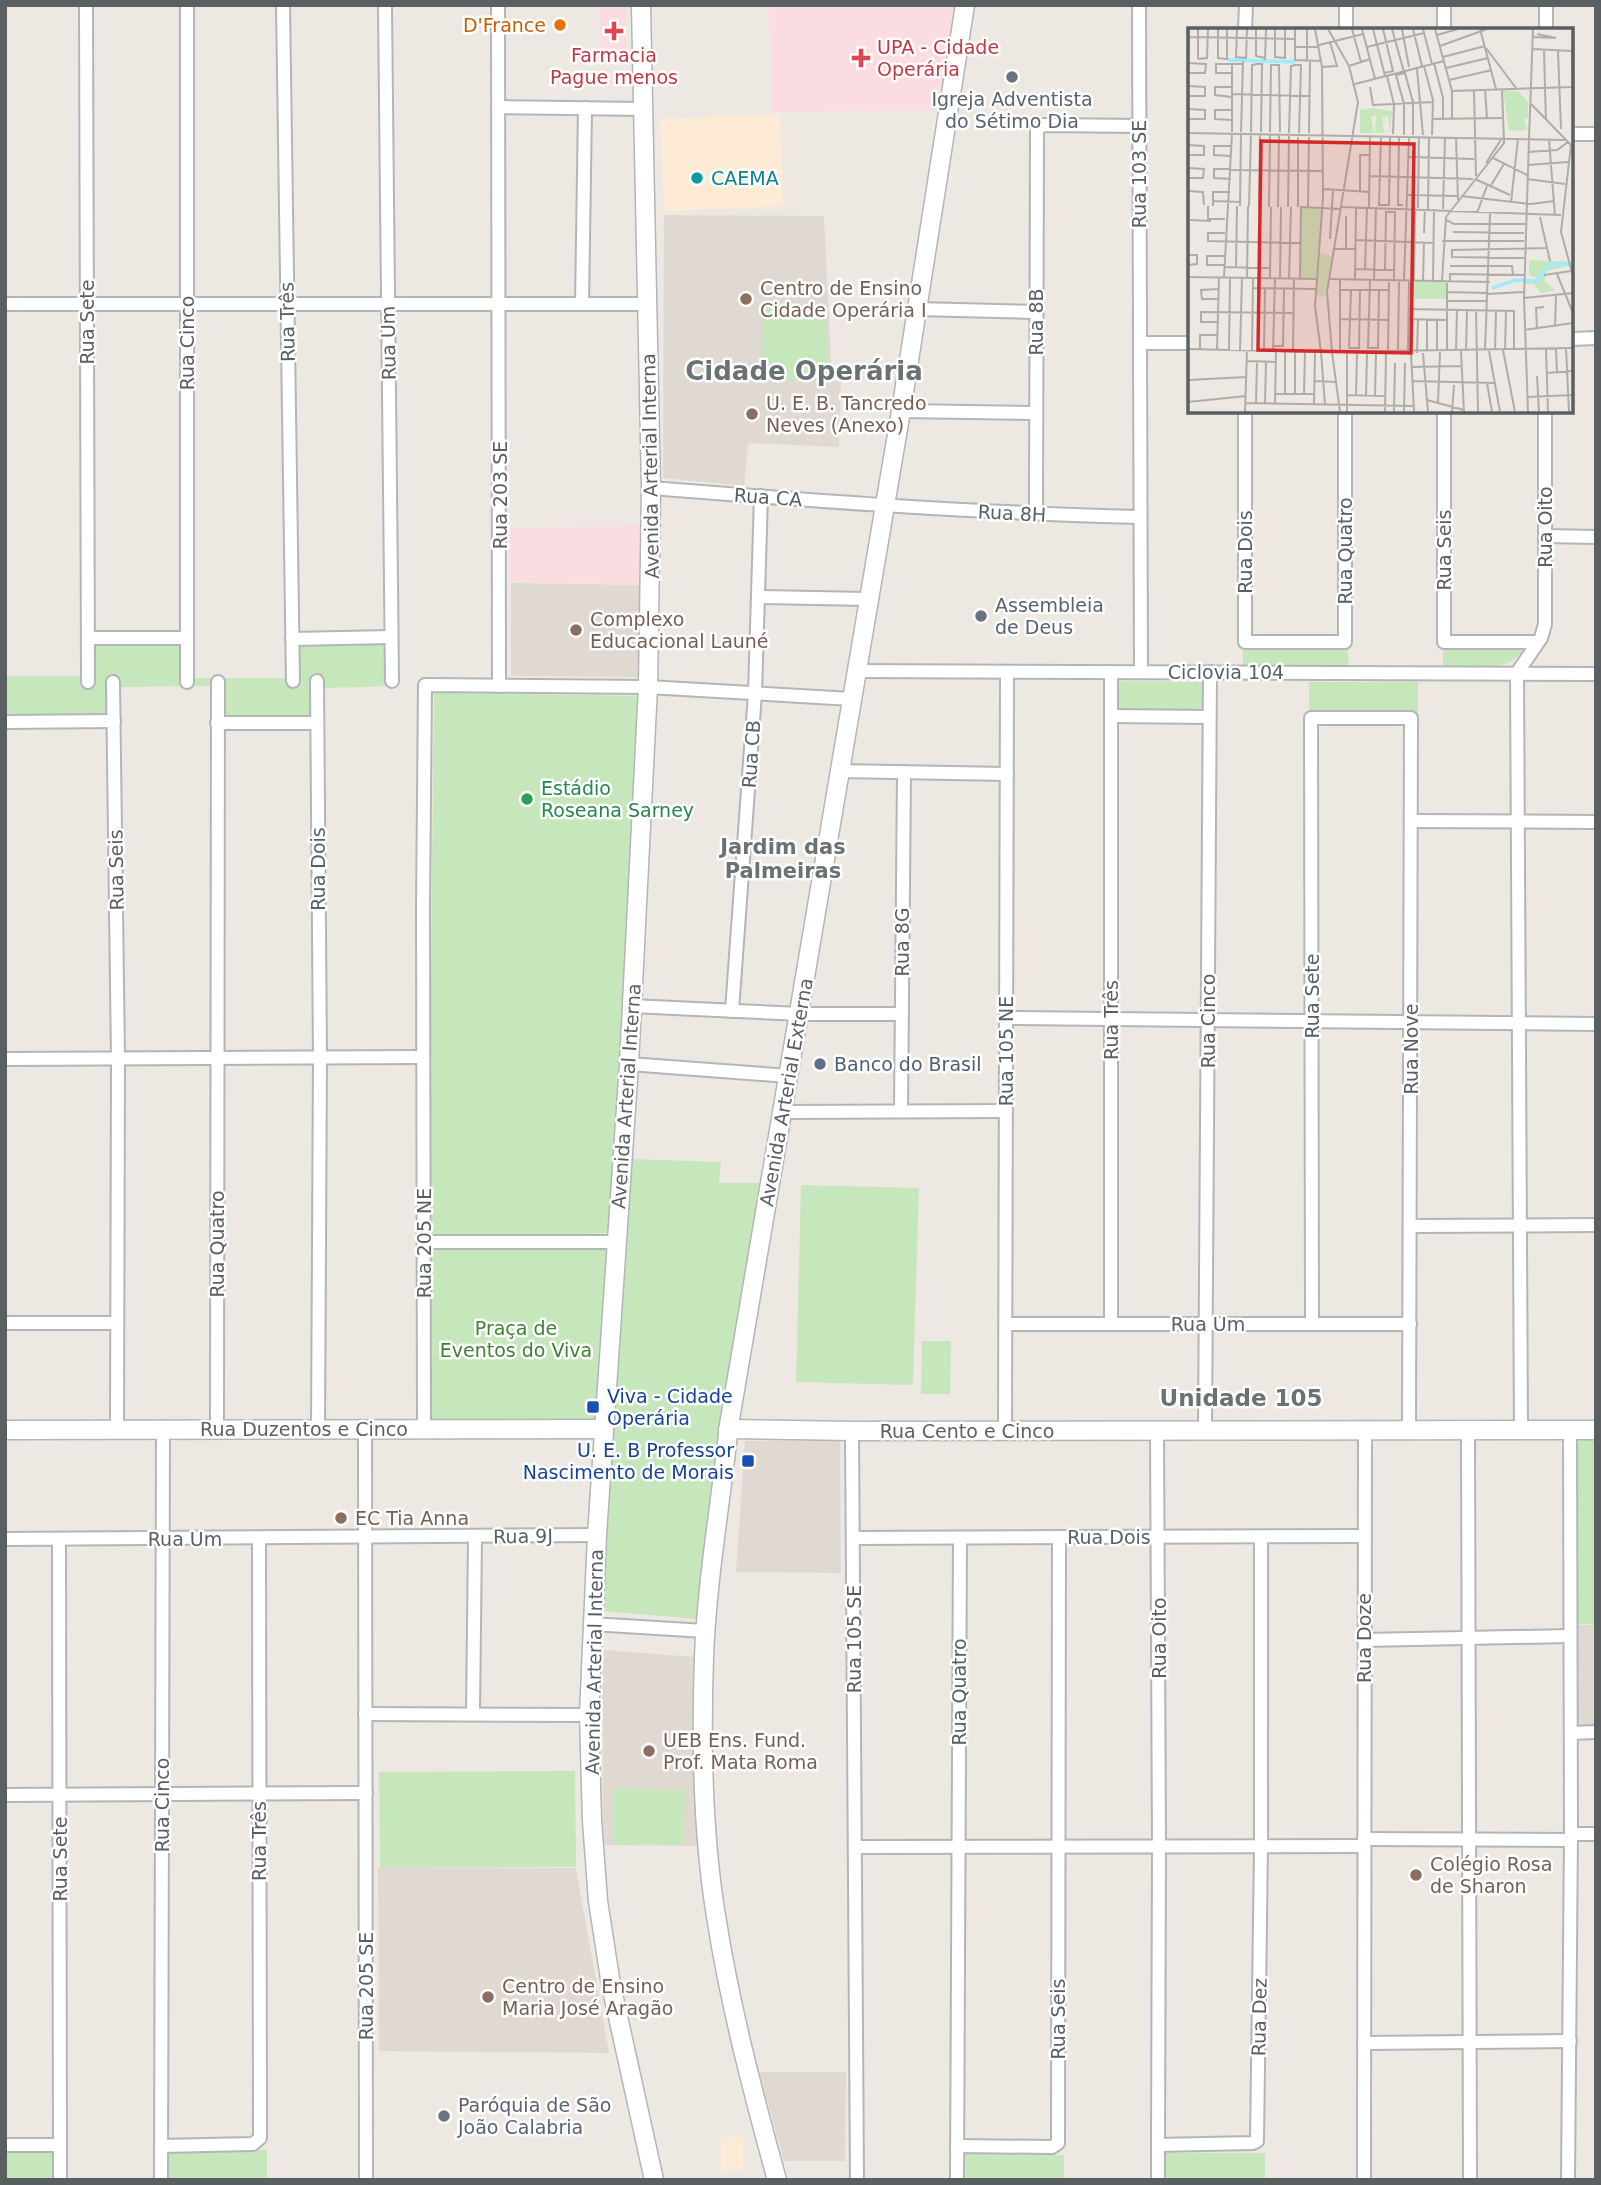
<svg xmlns="http://www.w3.org/2000/svg" width="1601" height="2185" font-family="'DejaVu Sans',sans-serif">
  <style>
    .commercial { fill: #feebd5 }
    .education { fill: #dfd9d2 }
    .medical { fill: #fbdce0 }
    .green { fill: #c6e6bc }
    .lines { fill: none; stroke-linecap: round; stroke-linejoin: round }
    .street-casing { stroke: #b2b6b9; stroke-width: 16 }
    .secondary-casing { stroke: #b1b6b9; stroke-width: 21 }
    .street { stroke: #fff; stroke-width: 12 }
    .secondary { stroke: #fff; stroke-width: 18 }
    .food-dot { fill: #e8710a; stroke: #fff; stroke-width: 2.5 }
    .health-dot { fill: #e0444e; stroke: #fff; stroke-width: 2.5 }
    .worship-dot { fill: #6b7280; stroke: #fff; stroke-width: 2.5 }
    .culture-dot { fill: #0f9aa8; stroke: #fff; stroke-width: 2.5 }
    .education-dot { fill: #8d6e63; stroke: #fff; stroke-width: 2.5 }
    .leisure-dot { fill: #2e9e5b; stroke: #fff; stroke-width: 2.5 }
    .service-dot { fill: #5c6f8a; stroke: #fff; stroke-width: 2.5 }
    .transit-dot { fill: #1a4fb4; stroke: #fff; stroke-width: 2.5 }
    .labels { text-anchor: middle; dominant-baseline: central; stroke-width: 5; stroke-linejoin: round; paint-order: stroke }
    .food-label { font-size: 19px; fill: #c56008; stroke: #fff; text-anchor: end }
    .health-label { font-size: 19px; fill: #be3a42; stroke: #fff; text-anchor: start }
    .worship-label { font-size: 19px; fill: #5b616d; stroke: #fff; text-anchor: start }
    .street-label { font-size: 19px; fill: #5a5f62; stroke: #fff }
    .culture-label { font-size: 19px; fill: #0d838f; stroke: #fff; text-anchor: start }
    .education-label { font-size: 19px; fill: #785e54; stroke: #fff; text-anchor: start }
    .leisure-label { font-size: 19px; fill: #27864d; stroke: #fff; text-anchor: start }
    .service-label { font-size: 19px; fill: #4e5e75; stroke: #fff; text-anchor: start }
    .park-label { font-size: 19px; fill: #408132; stroke: #fff }
    .transit-label { font-size: 19px; fill: #164399; stroke: #fff; text-anchor: start }
    .neighbourhood-label { font-size: 21px; font-weight: bold; fill: #6b7274; stroke: #fff }
    .quarter-label { font-size: 23px; font-weight: bold; fill: #6b7274; stroke: #fff }
    .district-label { font-size: 26px; font-weight: bold; fill: #6b7274; stroke: #fff }
    .inset-river { fill: none; stroke: #9febff; stroke-width: 3.5 }
    .inset-road { fill: none; stroke: #aeadaa; stroke-width: 2 }
    .view { fill: #d62828; fill-opacity: 0.15; stroke: #d62828; stroke-width: 3.5 }
    .inset-edge { fill: none; stroke: #5a5f62; stroke-width: 3.5 }
  </style>
  <rect width="100%" height="100%" fill="#ede8e1"/>
  <!-- commercial -->
  <g class="commercial">
    <path d="M780,114L783,206L664,211L660,119Z"/>
    <path d="M721,2137H743V2170L721,2171Z"/>
  </g>
  <!-- education -->
  <g class="education">
    <path d="M664,215L824,216L832,381H841L839,447L748,443L744,486L663,478Z"/>
    <path d="M511,583L641,585V677L511,676Z"/>
    <path d="M840,1440L841,1573L736,1572L745,1441Z"/>
    <rect x="1576" y="1625" width="20" height="102"/>
    <path d="M602,1650L695,1657L697,1846L603,1845Z"/>
    <path d="M378,1867L576,1868L609,2053L379,2051Z"/>
    <path d="M759,2072H846L845,2161H784Z"/>
  </g>
  <!-- medical -->
  <g class="medical">
    <path d="M600,5H626L627,57H601Z"/>
    <path d="M769,5H960L940,110L773,112Z"/>
    <path d="M639,526V584L510,582V528Z"/>
  </g>
  <!-- green -->
  <g class="green">
    <path d="M764,306H825L830,381L760,380Z"/>
    <path d="M397,643L398,686L320,688V718L219,719L218,686L121,687V716L5,717V676H81L82,645H189L190,678H289V644Z"/>
    <path d="M1243,648L1348,649L1349,670L1243,669Z"/>
    <path d="M1443,648H1526C1507,675 1472,667 1443,668Z"/>
    <path d="M1116,681L1206,682V712L1116,710Z"/>
    <path d="M1309,682H1418V713L1309,712Z"/>
    <path d="M434,693L641,696L611,1233L428,1238Z"/>
    <path d="M630,1159L721,1162L719,1183H759L745,1286L715,1456L696,1619L603,1611L610,1429Z"/>
    <path d="M801,1185L919,1188L913,1385L796,1382Z"/>
    <path d="M429,1247L608,1248L595,1424H429Z"/>
    <path d="M922,1341H951L950,1394H921Z"/>
    <path d="M1577,1440H1596V1624H1574Z"/>
    <path d="M575,1771L576,1867H380L379,1772Z"/>
    <path d="M614,1789L685,1790L684,1845H614Z"/>
    <path d="M267,2150V2180H167L166,2151Z"/>
    <rect x="5" y="2153" width="50" height="27"/>
    <path d="M1161,2153H1265V2180H1159Z"/>
    <path d="M965,2154L1064,2155V2180H966Z"/>
  </g>
  <g class="lines">
    <!-- street casing -->
    <g class="street-casing">
      <g id="street">
        <path d="M86,5L88,682"/>
        <path d="M187,5V682"/>
        <path d="M283,5L293,681"/>
        <path d="M385,5L392,681"/>
        <path d="M498,5L499,686"/>
        <path d="M1139,5L1141,672"/>
        <path d="M1444,5V30"/>
        <path d="M1245,30L1246,5"/>
        <path d="M1346,30V5"/>
        <path d="M1546,30V5"/>
        <path d="M498,107L643,109"/>
        <path d="M1571,134H1596"/>
        <path d="M5,304H648"/>
        <path d="M582,304L585,108"/>
        <path d="M917,309L1036,312"/>
        <path d="M1571,339L1596,338"/>
        <path d="M1140,343H1190"/>
        <path d="M901,411L1036,413"/>
        <path d="M1245,411V642H1345V411"/>
        <path d="M1444,411V642H1538"/>
        <path d="M651,488C814,501 977,513 1140,517"/>
        <path d="M1036,514L1037,129L1044,125L1139,126"/>
        <path d="M1545,536L1596,537"/>
        <path d="M758,597L868,599"/>
        <path d="M88,638H187"/>
        <path d="M292,639L391,637"/>
        <path d="M856,671L1596,674"/>
        <path d="M317,681L320,1058L318,1429"/>
        <path d="M113,682L118,1059L117,1429"/>
        <path d="M1111,716L1209,717"/>
        <path d="M5,722L114,721"/>
        <path d="M217,723H317"/>
        <path d="M838,771L1007,774"/>
        <path d="M1411,821L1596,822"/>
        <path d="M632,1006L800,1014H902"/>
        <path d="M732,1011L755,693L761,496"/>
        <path d="M1006,1018L1596,1024"/>
        <path d="M5,1059L423,1057"/>
        <path d="M629,1064L789,1076"/>
        <path d="M901,1111L904,772"/>
        <path d="M782,1112L1006,1111"/>
        <path d="M1410,1226L1596,1225"/>
        <path d="M424,1242H616"/>
        <path d="M5,1323H117"/>
        <path d="M1006,1324H1410"/>
        <path d="M1111,1324V672"/>
        <path d="M1312,1324L1311,718H1411L1409,1430"/>
        <path d="M217,1429L218,682"/>
        <path d="M365,1429L366,2180"/>
        <path d="M424,1429L423,908L425,685L648,687L851,699"/>
        <path d="M1157,1430L1159,1847L1158,2145L1253,2143L1257,2141L1261,1847V1537"/>
        <path d="M1205,1430L1210,672"/>
        <path d="M1468,1430L1470,2180"/>
        <path d="M1521,1430L1517,673L1541,638L1545,624V411"/>
        <path d="M852,1431L857,2180"/>
        <path d="M1005,1431L1007,672"/>
        <path d="M853,1538L1364,1536"/>
        <path d="M5,1539L597,1535"/>
        <path d="M59,1539L60,2180"/>
        <path d="M592,1624L705,1631"/>
        <path d="M1364,1640L1570,1636"/>
        <path d="M365,1714L589,1715"/>
        <path d="M473,1714L475,1537"/>
        <path d="M1571,1733L1596,1732"/>
        <path d="M5,1795L366,1793"/>
        <path d="M1571,1834H1596"/>
        <path d="M1364,1839L1571,1840"/>
        <path d="M855,1847L1364,1846"/>
        <path d="M1364,2043L1570,2041"/>
        <path d="M5,2145H60"/>
        <path d="M161,2146L253,2144L260,2138L259,1538"/>
        <path d="M957,2146L1052,2147L1058,2143L1059,1537"/>
        <path d="M161,2180L163,1429"/>
        <path d="M957,2180L960,1538"/>
        <path d="M1158,2180V2145"/>
        <path d="M1364,2180L1365,1430"/>
        <path d="M1568,2180L1571,1834L1570,1430"/>
      </g>
    </g>
    <!-- secondary casing -->
    <g class="secondary-casing">
      <g id="secondary">
        <path d="M641,5L651,488L648,687L629,1064L597,1535L589,1715L592,1820L598,1901L611,1985L654,2180"/>
        <path d="M728,1429L852,1431L1596,1430"/>
        <path d="M5,1430L603,1429"/>
        <path d="M777,2180C753,2093 730,2006 716,1916C702,1831 701,1743 704,1657C707,1578 721,1502 729,1425L901,411L965,5"/>
      </g>
    </g>
    <!-- street -->
    <use href="#street" class="street"/>
    <!-- secondary -->
    <use href="#secondary" class="secondary"/>
  </g>
  <!-- markers -->
  <circle class="food-dot" cx="560" cy="25" r="7"/>
  <g class="health-dot">
    <path d="M610.5 20.5h7v7h7v7h-7v7h-7v-7h-7v-7h7z"/>
    <path d="M857.5 47.5h7v7h7v7h-7v7h-7v-7h-7v-7h7z"/>
  </g>
  <g class="worship-dot">
    <circle cx="1012" cy="77" r="7"/>
    <circle cx="981" cy="616" r="7"/>
    <circle cx="444" cy="2116" r="7"/>
  </g>
  <circle class="culture-dot" cx="697" cy="178" r="7"/>
  <g class="education-dot">
    <circle cx="746" cy="299" r="7"/>
    <circle cx="752" cy="414" r="7"/>
    <circle cx="576" cy="630" r="7"/>
    <circle cx="341" cy="1518" r="7"/>
    <circle cx="649" cy="1751" r="7"/>
    <circle cx="1416" cy="1875" r="7"/>
    <circle cx="488" cy="1997" r="7"/>
  </g>
  <circle class="leisure-dot" cx="527" cy="799" r="7"/>
  <circle class="service-dot" cx="820" cy="1064" r="7"/>
  <g class="transit-dot">
    <rect x="586" y="1400" width="14" height="14" rx="3.5"/>
    <rect x="741" y="1454" width="14" height="14" rx="3.5"/>
  </g>
  <g class="labels">
    <!-- food labels -->
    <g class="food-label">
      <text x="546" y="25">D'France</text>
    </g>
    <!-- health labels -->
    <g class="health-label">
      <text x="877" y="47">UPA - Cidade<tspan x="877" dy="22">Operária</tspan></text>
      <text x="614" y="55" text-anchor="middle">Farmacia<tspan x="614" dy="22">Pague menos</tspan></text>
    </g>
    <!-- worship labels -->
    <g class="worship-label">
      <text x="1012" y="99" text-anchor="middle">Igreja Adventista<tspan x="1012" dy="22">do Sétimo Dia</tspan></text>
      <text x="995" y="605">Assembleia<tspan x="995" dy="22">de Deus</tspan></text>
      <text x="458" y="2105">Paróquia de São<tspan x="458" dy="22">João Calabria</tspan></text>
    </g>
    <!-- street labels -->
    <g class="street-label">
      <text transform="translate(1139 174) rotate(-90)">Rua 103 SE</text>
      <text transform="translate(87 322) rotate(-90)">Rua Sete</text>
      <text transform="translate(287 322) rotate(-91)">Rua Três</text>
      <text transform="translate(1036 322) rotate(-90)">Rua 8B</text>
      <text transform="translate(187 343) rotate(-90)">Rua Cinco</text>
      <text transform="translate(388 343) rotate(-91)">Rua Um</text>
      <text transform="translate(650 466) rotate(-91)">Avenida Arterial Interna</text>
      <text transform="translate(500 495) rotate(-90)">Rua 203 SE</text>
      <text transform="translate(768 497) rotate(4)">Rua CA</text>
      <text transform="translate(1012 513) rotate(3)">Rua 8H</text>
      <text transform="translate(1545 527) rotate(-90)">Rua Oito</text>
      <text transform="translate(1444 550) rotate(-90)">Rua Seis</text>
      <text transform="translate(1345 551) rotate(-90)">Rua Quatro</text>
      <text transform="translate(1245 552) rotate(-90)">Rua Dois</text>
      <text x="1226" y="672">Ciclovia 104</text>
      <text transform="translate(751 754) rotate(-86)">Rua CB</text>
      <text transform="translate(318 869) rotate(-90)">Rua Dois</text>
      <text transform="translate(116 870) rotate(-91)">Rua Seis</text>
      <text transform="translate(902 942) rotate(-90)">Rua 8G</text>
      <text transform="translate(1312 996) rotate(-90)">Rua Sete</text>
      <text transform="translate(1111 1020) rotate(-90)">Rua Três</text>
      <text transform="translate(1208 1021) rotate(-90)">Rua Cinco</text>
      <text transform="translate(1411 1049) rotate(-90)">Rua Nove</text>
      <text transform="translate(1006 1051) rotate(-90)">Rua 105 NE</text>
      <text transform="translate(786 1092) rotate(-80)">Avenida Arterial Externa</text>
      <text transform="translate(626 1096) rotate(-86)">Avenida Arterial Interna</text>
      <text transform="translate(424 1243) rotate(-90)">Rua 205 NE</text>
      <text transform="translate(217 1244) rotate(-90)">Rua Quatro</text>
      <text x="1208" y="1324">Rua Um</text>
      <text x="304" y="1429">Rua Duzentos e Cinco</text>
      <text x="967" y="1431">Rua Cento e Cinco</text>
      <text transform="translate(523 1536) rotate(-1)">Rua 9J</text>
      <text x="1109" y="1537">Rua Dois</text>
      <text x="185" y="1539">Rua Um</text>
      <text transform="translate(1159 1638) rotate(-90)">Rua Oito</text>
      <text transform="translate(1364 1638) rotate(-90)">Rua Doze</text>
      <text transform="translate(854 1639) rotate(-90)">Rua 105 SE</text>
      <text transform="translate(594 1662) rotate(-89)">Avenida Arterial Interna</text>
      <text transform="translate(959 1692) rotate(-90)">Rua Quatro</text>
      <text transform="translate(162 1805) rotate(-90)">Rua Cinco</text>
      <text transform="translate(259 1841) rotate(-90)">Rua Três</text>
      <text transform="translate(60 1859) rotate(-90)">Rua Sete</text>
      <text transform="translate(366 1986) rotate(-90)">Rua 205 SE</text>
      <text transform="translate(1259 2017) rotate(-89)">Rua Dez</text>
      <text transform="translate(1058 2019) rotate(-90)">Rua Seis</text>
    </g>
    <!-- culture labels -->
    <g class="culture-label">
      <text x="711" y="178">CAEMA</text>
    </g>
    <!-- education labels -->
    <g class="education-label">
      <text x="760" y="288">Centro de Ensino<tspan x="760" dy="22">Cidade Operária I</tspan></text>
      <text x="766" y="403">U. E. B. Tancredo<tspan x="766" dy="22">Neves (Anexo)</tspan></text>
      <text x="590" y="619">Complexo<tspan x="590" dy="22">Educacional Launé</tspan></text>
      <text x="355" y="1518">EC Tia Anna</text>
      <text x="663" y="1740">UEB Ens. Fund.<tspan x="663" dy="22">Prof. Mata Roma</tspan></text>
      <text x="1430" y="1864">Colégio Rosa<tspan x="1430" dy="22">de Sharon</tspan></text>
      <text x="502" y="1986">Centro de Ensino<tspan x="502" dy="22">Maria José Aragão</tspan></text>
    </g>
    <!-- leisure labels -->
    <g class="leisure-label">
      <text x="541" y="788">Estádio<tspan x="541" dy="22">Roseana Sarney</tspan></text>
    </g>
    <!-- service labels -->
    <g class="service-label">
      <text x="834" y="1064">Banco do Brasil</text>
    </g>
    <!-- park labels -->
    <g class="park-label">
      <text x="516" y="1328">Praça de<tspan x="516" dy="22">Eventos do Viva</tspan></text>
    </g>
    <!-- transit labels -->
    <g class="transit-label">
      <text x="607" y="1396">Viva - Cidade<tspan x="607" dy="22">Operária</tspan></text>
      <text x="734" y="1450" text-anchor="end">U. E. B Professor<tspan x="734" dy="22">Nascimento de Morais</tspan></text>
    </g>
    <!-- neighbourhood labels -->
    <g class="neighbourhood-label">
      <text x="783" y="847">Jardim das<tspan x="783" dy="24">Palmeiras</tspan></text>
    </g>
    <!-- quarter labels -->
    <g class="quarter-label">
      <text x="1241" y="1398">Unidade 105</text>
    </g>
    <!-- district labels -->
    <g class="district-label">
      <text x="804" y="371">Cidade Operária</text>
    </g>
  </g>
  <!-- overview -->
  <g transform="translate(1188 28)">
    <rect width="385" height="385" fill="#ede8e1"/>
    <path d="M315,62L330,63L340,74V90H336L339,102L321,103ZM185,80L204,83L202,105L200,88L194,90L196,105H187L188,87L183,89L186,105H172V82ZM114,180L134,181L128,250H112ZM132,225L144,228L137,269L128,268ZM341,232L385,234V237L358,243L357,254L367,262L353,265L346,256H337V252L351,251L341,247ZM222,253L259,254L258,271H221Z" fill="#c6e6bc"/>
    <path class="inset-river" d="M40,32L107,34M304,260L327,252L349,253L362,236H385"/>
    <path class="inset-road" d="M30,1V30L39,31M49,1L48,29L58,30M68,1V28L77,30M87,1V29L97,30V1M107,1V32L134,33M127,1L134,39L135,170L127,278L133,324L385,320M140,1L161,38L170,74L139,264L144,324M164,1L173,34M174,1L187,51M185,1L197,48M195,1L205,43L196,45M204,1L216,44M214,1L221,39M225,1L234,38M235,1L244,36M247,1L264,63V92M292,1L308,61M249,7L270,1M0,9L107,11M345,9L368,10L349,6M131,17L175,6M252,18L299,1M106,19H131M179,19L236,5M298,20L328,60M344,21L385,23M356,22L357,59M370,23L373,101M255,29L297,18M10,31L19,30L20,1M10,31V1M58,31L59,1M39,32V1M77,32L78,1M119,33V1M246,35L255,70V91M161,38L182,31M236,38L245,72L244,107M134,39L149,38L142,14M258,40L300,30M229,41L235,107M0,44L1,1M0,45H17L18,36L0,35M44,45H28V36H54M199,48L206,76L205,106M261,52L304,42M167,56L256,33M0,58L17,59V68H0M182,59L185,77L245,74M297,61L299,91M357,61L358,92M286,62L288,148M264,63L385,59L384,23M44,66L122,68M44,69L27,67V59H44M343,76L385,119M0,81L17,82V91H0M245,91L314,90M44,92L27,91V82H44M44,104V36M53,104L55,33M63,104L64,37L69,36H74L73,104M82,104L83,37H91L92,104M0,105L378,112M101,105L103,38L107,37H113L111,105M121,105L122,33M216,107V76L208,47L217,45L225,74V107M193,108L191,177H201L202,109M211,109L210,177H215M268,109L270,172M341,111L345,1M361,112L367,188M0,117L16,118V127H0M383,117L373,204L385,248M340,124L369,122L380,114M43,128L26,127V118H43M221,129L286,131M305,130L339,147M298,135L314,110M340,137L380,134M0,140L16,141L15,150H0M43,142L135,143M182,148L285,151M43,151L26,150V141H43M287,151L322,167M339,151L377,156M302,159L316,136M135,161L182,164M0,163L15,164L16,177M172,164V127H182M220,167L269,168M273,168L343,176L366,173M25,173L52,174M323,174L330,111M20,178V191H37M25,178V164H42M52,178L53,106M61,178L63,106M71,178L72,107M81,179L82,107M90,179L91,107M100,179L101,107M110,179V107M154,179L373,187M181,179L182,108M120,180L121,107M230,180L231,109M240,181L241,109M255,181L257,110M289,185L299,158M352,189L362,233M257,191L266,196H337M2,192L23,193M265,204L336,205M37,205H20V213L112,215M236,205L237,181M142,211L145,162M168,212L245,215M254,213H336M146,221H168M158,221V188M0,227H9V236L0,237M336,230L264,229V222L358,220M36,237H19V228H37M262,238H324L325,247M36,239L82,240M48,239L49,178M71,240L72,178M167,241L206,242M177,242L179,179M197,242L198,184H207L206,252M369,246L385,285M356,247L383,243M0,249L129,251M36,249L44,106M59,250L60,178M82,250L83,179M92,250L93,179M101,250L103,179M112,250L113,179L153,181M142,251L302,254M167,252L168,179M182,252L180,320H190L191,262M186,252L188,179M216,252L221,109M226,253L227,180M235,253L236,214M245,253L246,181M254,253L258,189L316,115L314,61M262,253V246L336,247M65,260L128,261M152,262H201M259,264L299,265M299,266L336,264M336,270L385,265M30,271H14L13,262L30,261M259,273H298M221,281L326,283V321M288,282L290,384M152,291L201,292M220,291L259,292M30,294H13V284L105,285M367,298L368,268M349,301L348,280L356,279M336,302L385,295M85,318H95L96,261M161,320H171L172,262M161,320L163,262M378,320L381,384M0,321L133,324L137,377M12,321V307H30M358,321L360,384M368,321L369,344M29,322L31,249M41,322L42,249M52,322L54,250M64,322L65,250M76,322L77,260M239,322V291M249,322V292M259,322V253M297,322L302,186M307,322L308,283M315,322L327,384M317,322L318,283M85,323L87,250M105,323L106,250M268,323L269,282M273,323L276,384M278,323L279,282M301,323L312,384M144,324L152,384M152,324V251M200,325L201,252M210,325L211,252M220,325L221,252M223,325L226,384M229,325L230,291M235,325L240,384M59,333L88,334M223,339L273,338M359,345L385,343M349,348L351,384M0,352L58,349M126,353L148,354M224,353L306,355M299,355L304,384M87,366H126M97,366V323M107,366V324M116,366L117,324M159,367L197,368M168,367L169,325M178,368L179,325M187,368L188,325M339,369L385,367M239,372L276,382M0,374L58,368M250,374L252,324M58,375L226,378M68,376L69,333M77,376L78,333M87,376L88,323M126,377L127,324M57,384L59,322M159,384V325M197,384L198,325M206,384L207,335M216,384L217,335M264,384L266,357M340,384L336,270L341,111"/>
    <path class="view" d="M73,113L226,116L223,325L70,322Z"/>
    <rect width="385" height="385" class="inset-edge"/>
  </g>
  <!-- border -->
  <rect width="1601" height="2185" fill="none" stroke="#5a5f62" stroke-width="14"/>
</svg>
